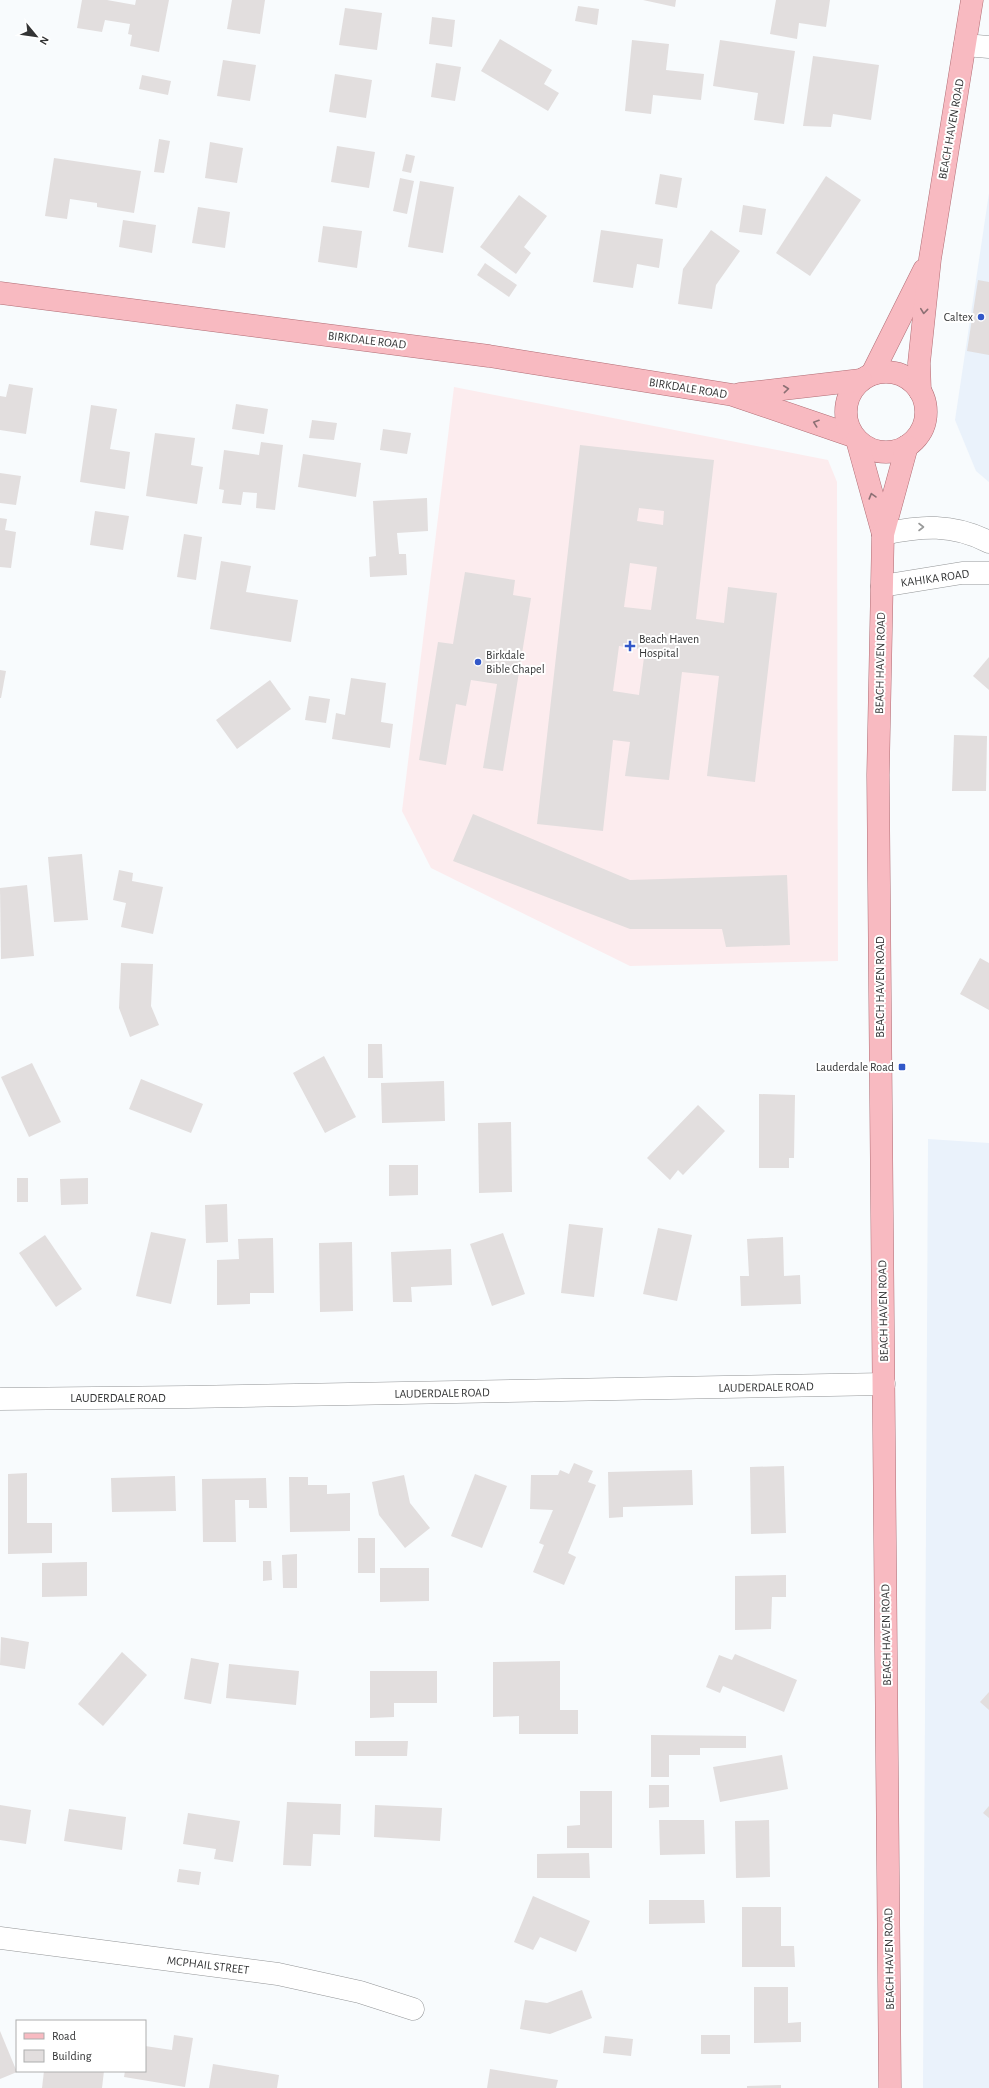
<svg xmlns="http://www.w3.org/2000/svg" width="989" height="2088" font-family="'Alegreya Sans',sans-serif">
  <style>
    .built { fill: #eaf2fb }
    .medical { fill: #fcecee }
    .building { fill: #e2dede; fill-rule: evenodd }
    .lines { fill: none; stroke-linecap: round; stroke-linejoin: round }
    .minor-casing { stroke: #939597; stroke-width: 23 }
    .major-casing { stroke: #b06d75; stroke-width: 23 }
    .minor { stroke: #fff; stroke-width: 22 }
    .major { stroke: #f8bac1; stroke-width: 22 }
    .oneway { stroke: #8c7074 }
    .oneway2 { stroke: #999a9a }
    .poi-dot { fill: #3258c8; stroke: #fff; stroke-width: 1.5 }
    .labels { text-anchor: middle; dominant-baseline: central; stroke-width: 4; stroke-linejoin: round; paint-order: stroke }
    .street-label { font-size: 12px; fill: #333435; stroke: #fff }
    .poi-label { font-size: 12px; fill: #333435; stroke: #fff; text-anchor: end }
  </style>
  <rect width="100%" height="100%" fill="#f8fbfd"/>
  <!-- built -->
  <g class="built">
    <path d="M989,193V482L976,471L955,420Z"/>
    <path d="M928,1139L989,1143V2088H923Z"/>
  </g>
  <!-- medical -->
  <path class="medical" d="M454,387L828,460L837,482L838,961L630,966L431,868L402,811Z"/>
  <!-- building -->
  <g class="building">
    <path d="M82,0H107L135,5L136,0H169L159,52L130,46L132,35L128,34L130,24L105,20L102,32L77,28Z"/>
    <path d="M232,0H265L260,34L227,29Z"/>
    <path d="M643,0H676L675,7Z"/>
    <path d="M776,0H830L826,27L799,23L797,39L770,34Z"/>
    <path d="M578,6L599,9L597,25L575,21Z"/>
    <path d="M345,8L382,13L377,50L339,45Z"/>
    <path d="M432,17L455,20L452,47L429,44Z"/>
    <path d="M500,39L552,70L544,84L559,93L548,111L481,71Z"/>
    <path d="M632,40L669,44L666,70L704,74L701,100L653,95L651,114L625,111Z"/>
    <path d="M720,40L795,51L784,124L754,120L758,93L713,86Z"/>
    <path d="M813,56L879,65L871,120L833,114L831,127L803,126Z"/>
    <path d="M223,60L256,65L250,101L217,96Z"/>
    <path d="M436,63L461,67L455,101L431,97Z"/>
    <path d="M335,74L372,80L366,118L329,112Z"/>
    <path d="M142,75L171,81L168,95L139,89Z"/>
    <path d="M159,139L170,141L164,173L154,172Z"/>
    <path d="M210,142L243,148L237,183L205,178Z"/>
    <path d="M337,146L375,152L369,188L331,182Z"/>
    <path d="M406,154L415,156L411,173L402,171Z"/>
    <path d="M54,158L141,171L134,213L97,207V203L70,199L67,219L45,216Z"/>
    <path d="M660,174L682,178L677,208L655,204Z"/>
    <path d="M826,176L861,200L810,276L776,253Z"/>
    <path d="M400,178L414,181L407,214L393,211Z"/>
    <path d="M420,181L454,187L443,253L408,247Z"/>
    <path d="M519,195L547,216L524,247L531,253L516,274L480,247Z"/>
    <path d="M743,205L766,209L762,235L739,232Z"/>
    <path d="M198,207L230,212L225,248L192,243Z"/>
    <path d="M123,220L156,225L152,253L119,247Z"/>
    <path d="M323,226L362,231L357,268L318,262Z"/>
    <path d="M601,230L663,239L659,268L637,264L633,288L593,282Z"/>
    <path d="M711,230L740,251L716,285L712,309L678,304L683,269Z"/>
    <path d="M485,263L517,285L509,297L477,275Z"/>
    <path d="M978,280L989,282V355L967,351Z"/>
    <path d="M9,384L33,388L26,434L0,430V396L6,397Z"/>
    <path d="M236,404L268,409L264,434L232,429Z"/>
    <path d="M91,405L117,409L110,449L130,452L125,489L80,482Z"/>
    <path d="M312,420L337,423L334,440L309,438Z"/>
    <path d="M383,429L411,433L407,454L380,450Z"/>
    <path d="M155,433L195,438L191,465L203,467L197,504L146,496Z"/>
    <path d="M261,442L283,445L275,510L256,508L257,493L243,492L241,505L222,503L224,490L219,489L224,450L259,455Z"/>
    <path d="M580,445L714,460L696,619L724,623L728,587L777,593L755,782L707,776L719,676L682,672L669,780L625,776L630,742L613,740L603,831L537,824ZM639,508L664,511L663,525L637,521ZM630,563L657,567L651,610L624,607ZM619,646L645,650L639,695L613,691Z"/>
    <path d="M303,454L361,463L356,497L298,487Z"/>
    <path d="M0,473L21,476L16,505L0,503Z"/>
    <path d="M427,498L428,531L397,533L399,554H406L407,575L370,577L369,557L376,556L373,501Z"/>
    <path d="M95,511L129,516L123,550L90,545Z"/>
    <path d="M0,518L7,519L5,530L16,532L11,568L0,567Z"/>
    <path d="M184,534L202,537L196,580L177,577Z"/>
    <path d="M221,561L251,566L246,592L298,600L291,642L210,629Z"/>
    <path d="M465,572L515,580L513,595L531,598L503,771L483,768L497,684L471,680L466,706L456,704L446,765L419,760L438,642L453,644Z"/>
    <path d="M989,657V690L973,676Z"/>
    <path d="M0,670L6,671L1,698H0Z"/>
    <path d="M351,678L386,683L381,722L393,724L390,748L332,739L336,713L345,715Z"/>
    <path d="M270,680L291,709L237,749L216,720Z"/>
    <path d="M309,696L330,699L326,723L305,720Z"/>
    <path d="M954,735L987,736L986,791H952Z"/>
    <path d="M473,814L630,880L787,875L790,945L726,947L722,929H630L453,861Z"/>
    <path d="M82,854L88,920L54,922L48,857Z"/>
    <path d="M119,870L133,873L132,881L163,887L153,934L121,927L126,903L113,900Z"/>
    <path d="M27,885L34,956L1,959L0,888Z"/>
    <path d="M980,958L989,963V1010L960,994Z"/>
    <path d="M121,963L153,964L151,1006L159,1025L130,1037L119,1008Z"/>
    <path d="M368,1044H382L383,1078H368Z"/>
    <path d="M324,1056L356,1117L325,1133L293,1073Z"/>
    <path d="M32,1063L61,1122L29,1137L1,1077Z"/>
    <path d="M141,1079L203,1104L191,1133L129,1109Z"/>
    <path d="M444,1081L445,1121L382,1123L381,1083Z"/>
    <path d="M759,1094L795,1095L794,1158H789V1168H759Z"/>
    <path d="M698,1105L725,1131L683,1175L678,1170L670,1180L647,1158Z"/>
    <path d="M511,1122L512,1192L479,1193L478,1123Z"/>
    <path d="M389,1165H418V1195L389,1196Z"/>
    <rect x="17" y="1178" width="11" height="24"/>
    <path d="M88,1178V1204L61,1205L60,1179Z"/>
    <path d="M227,1204L228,1242L206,1243L205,1205Z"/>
    <path d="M569,1224L603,1228L594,1297L561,1293Z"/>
    <path d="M658,1228L692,1235L677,1301L643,1294Z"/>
    <path d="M151,1232L186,1239L171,1304L136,1296Z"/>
    <path d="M503,1233L525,1294L492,1306L470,1244Z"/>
    <path d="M45,1235L82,1289L56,1307L19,1253Z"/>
    <path d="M783,1237L784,1276L800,1275L801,1304L741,1306L740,1276H749L747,1239Z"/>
    <path d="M273,1238L274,1293H250V1304L217,1305V1260L239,1259L238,1239Z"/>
    <path d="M352,1242L353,1311L320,1312L319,1243Z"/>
    <path d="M451,1249L452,1285L411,1287L412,1302H393L391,1252Z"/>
    <path d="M574,1463L593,1471L588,1482L596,1485L568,1553L576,1557L564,1585L533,1572L544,1545L539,1543L553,1510L530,1509L531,1475H558L560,1470L569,1474Z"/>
    <path d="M784,1466L786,1533L751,1534L750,1467Z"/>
    <path d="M692,1470L693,1505L623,1507V1517L609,1518L608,1472Z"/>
    <path d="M27,1473V1523H52V1553L8,1554V1474Z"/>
    <path d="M475,1474L507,1486L482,1548L451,1536Z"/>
    <path d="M404,1475L410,1503L430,1528L405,1548L379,1515L372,1482Z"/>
    <path d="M175,1476L176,1511L112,1512L111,1478Z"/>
    <path d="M289,1477H308V1485H327V1494L350,1493V1531L290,1532Z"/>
    <path d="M266,1478L267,1508H249V1500H235L236,1542H203L202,1479Z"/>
    <rect x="358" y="1538" width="17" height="35"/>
    <path d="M297,1554V1588H283L282,1555Z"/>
    <path d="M263,1561H271L272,1580L263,1581Z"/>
    <path d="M87,1562V1596L42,1597V1563Z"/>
    <path d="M380,1568H429V1601L380,1602Z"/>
    <path d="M786,1575V1597H772L771,1629L735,1630V1576Z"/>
    <path d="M1,1637L29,1642L25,1669L0,1665Z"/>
    <path d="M122,1652L147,1675L103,1726L78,1704Z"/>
    <path d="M735,1654L797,1680L784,1712L723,1686L720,1693L706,1687L719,1655L732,1660Z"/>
    <path d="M191,1658L219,1663L211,1704L184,1699Z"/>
    <path d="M560,1661V1710H578V1734H519V1716L493,1717V1662Z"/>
    <path d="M229,1664L299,1671L296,1705L226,1698Z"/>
    <path d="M370,1671H437V1703H394V1717L370,1718Z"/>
    <path d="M989,1692V1710L980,1702Z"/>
    <path d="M651,1735L746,1736V1748H700V1755H669V1777H651Z"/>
    <path d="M355,1741H408L407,1756H355Z"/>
    <path d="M782,1755L788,1789L720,1802L713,1767Z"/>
    <path d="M649,1785H669V1807L649,1808Z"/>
    <path d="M580,1791H612V1848H567V1826L580,1825Z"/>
    <path d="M287,1802L341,1804L340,1835L313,1834L311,1866L283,1865Z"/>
    <path d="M0,1805L31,1810L26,1844L0,1840Z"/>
    <path d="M375,1805L442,1808L440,1841L374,1837Z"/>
    <path d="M989,1806V1818L983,1813Z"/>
    <path d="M69,1809L126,1817L122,1850L64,1841Z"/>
    <path d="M188,1813L240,1821L233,1862L214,1859L216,1849L183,1844Z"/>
    <path d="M659,1820H704L705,1854L660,1855Z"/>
    <path d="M769,1820L770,1877L736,1878L735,1821Z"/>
    <path d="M589,1853L590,1878H537V1854Z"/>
    <path d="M179,1869L201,1872L199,1885L177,1882Z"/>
    <path d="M533,1896L590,1921L576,1952L540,1937L533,1950L514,1942Z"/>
    <path d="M649,1900H704L705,1923L649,1924Z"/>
    <path d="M742,1907H781V1946H794L795,1967H742Z"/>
    <path d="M754,1987H788V2023L801,2022V2042L754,2043Z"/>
    <path d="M582,1990L592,2018L550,2034L520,2029L525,2000L547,2003Z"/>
    <path d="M0,2031L17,2072L0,2079Z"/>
    <path d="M174,2035L193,2038L185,2087L124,2077L125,2071H145V2046L172,2050Z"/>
    <rect x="701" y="2035" width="29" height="19"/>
    <path d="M605,2036L633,2039L631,2056L603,2053Z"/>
    <path d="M213,2064L279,2075L277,2088H209Z"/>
    <path d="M490,2069L558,2080L556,2088H487Z"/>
    <path d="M44,2071H104L102,2088H42Z"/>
    <path d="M781,2085V2088H747V2086Z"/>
  </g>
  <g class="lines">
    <!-- minor casing -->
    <g class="minor-casing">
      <g id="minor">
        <path d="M965,45L989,47"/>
        <path d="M883,534C922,526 952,523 989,542"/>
        <path d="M882,586L962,573H989"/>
        <path d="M0,1399L188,1397L884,1384"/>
        <path d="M0,1938L278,1974L360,1992L413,2009"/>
      </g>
    </g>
    <!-- major casing -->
    <g class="major-casing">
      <g id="major">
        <path d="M0,293L489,356L733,395L853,436"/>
        <circle cx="886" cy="412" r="40"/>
        <path d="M872,374L924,270"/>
        <path d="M920,391L919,363L930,259L972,0"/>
        <path d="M740,394L861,380"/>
        <path d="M857,440L883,534"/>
        <path d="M890,2088L878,775L883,534L907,446"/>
      </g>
    </g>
    <!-- minor -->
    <use href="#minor" class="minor"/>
    <!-- major -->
    <use href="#major" class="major"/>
  </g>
  <!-- one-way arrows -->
  <defs><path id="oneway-chevron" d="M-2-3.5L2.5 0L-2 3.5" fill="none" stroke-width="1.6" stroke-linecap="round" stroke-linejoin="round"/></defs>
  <g class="oneway">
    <use href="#oneway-chevron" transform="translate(924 311) rotate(96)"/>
    <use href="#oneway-chevron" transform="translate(786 389) rotate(-6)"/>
    <use href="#oneway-chevron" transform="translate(816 423) rotate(-161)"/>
    <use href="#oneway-chevron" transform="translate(872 496) rotate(-106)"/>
  </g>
  <use class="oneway2" href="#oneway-chevron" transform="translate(921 527)"/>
  <!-- markers -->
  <g class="poi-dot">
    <circle cx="981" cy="317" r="4"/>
    <path d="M628 640h4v4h4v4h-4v4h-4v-4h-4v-4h4z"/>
    <circle cx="478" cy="662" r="4"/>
    <rect x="898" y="1063" width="8" height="8" rx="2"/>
  </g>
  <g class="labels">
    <!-- street labels -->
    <g class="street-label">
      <text transform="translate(951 129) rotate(-80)">BEACH HAVEN ROAD</text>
      <text transform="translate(367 340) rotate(7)">BIRKDALE ROAD</text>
      <text transform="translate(688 388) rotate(9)">BIRKDALE ROAD</text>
      <text transform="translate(935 578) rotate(-8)">KAHIKA ROAD</text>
      <text transform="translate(880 663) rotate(-89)">BEACH HAVEN ROAD</text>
      <text transform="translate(880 987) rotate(-90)">BEACH HAVEN ROAD</text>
      <text transform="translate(883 1311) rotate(-91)">BEACH HAVEN ROAD</text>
      <text transform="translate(766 1387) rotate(-1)">LAUDERDALE ROAD</text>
      <text transform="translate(442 1393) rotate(-1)">LAUDERDALE ROAD</text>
      <text x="118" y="1398">LAUDERDALE ROAD</text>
      <text transform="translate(886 1635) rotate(-91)">BEACH HAVEN ROAD</text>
      <text transform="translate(889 1959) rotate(-91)">BEACH HAVEN ROAD</text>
      <text transform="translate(208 1965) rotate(7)">MCPHAIL STREET</text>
    </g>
    <!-- poi labels -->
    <g class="poi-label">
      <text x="973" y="317">Caltex</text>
      <text x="639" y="639" text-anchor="start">Beach Haven<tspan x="639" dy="14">Hospital</tspan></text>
      <text x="486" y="655" text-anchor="start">Birkdale<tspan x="486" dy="14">Bible Chapel</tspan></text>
      <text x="894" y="1067">Lauderdale Road</text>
    </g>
  </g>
  <!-- legend -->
  <rect x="16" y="2020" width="130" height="52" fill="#ffffff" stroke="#adaeae"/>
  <rect x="24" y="2033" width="20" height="6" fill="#f8bac1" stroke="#adaeae"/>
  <text x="52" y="2040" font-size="12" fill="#333435">Road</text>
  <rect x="24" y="2050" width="20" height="12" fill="#e2dede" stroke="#adaeae"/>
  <text x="52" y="2060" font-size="12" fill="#333435">Building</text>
  <!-- north arrow -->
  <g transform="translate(36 36) rotate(119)" stroke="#ffffff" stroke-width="3" paint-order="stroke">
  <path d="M0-3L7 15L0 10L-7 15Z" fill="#333435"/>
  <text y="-6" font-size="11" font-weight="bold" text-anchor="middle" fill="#333435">N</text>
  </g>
</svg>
